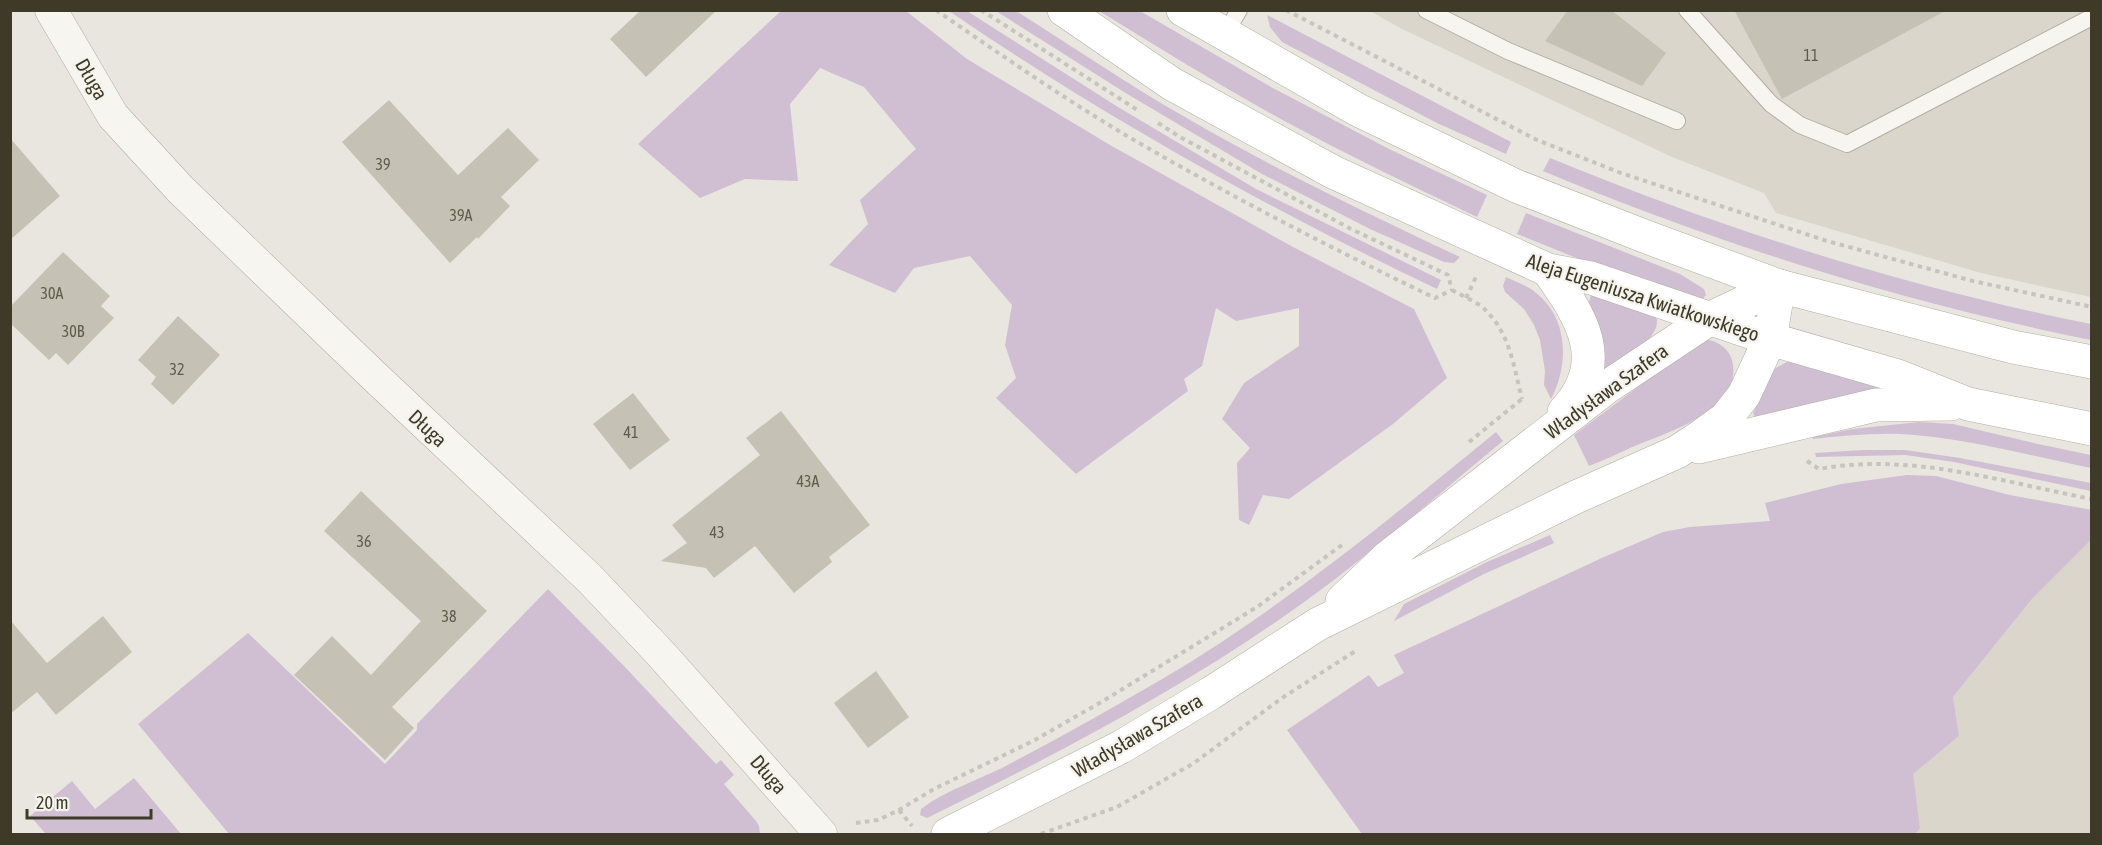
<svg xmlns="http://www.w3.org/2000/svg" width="2102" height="845" font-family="'Asap Condensed',sans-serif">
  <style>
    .built { fill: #dad6cc }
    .green { fill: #d0bfd2 }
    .building { fill: #c5c2b5 }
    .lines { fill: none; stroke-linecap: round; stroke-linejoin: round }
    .lane-casing { stroke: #b2afa3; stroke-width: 18 }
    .street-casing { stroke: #b2afa3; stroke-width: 33 }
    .secondary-casing { stroke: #b2afa3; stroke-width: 34 }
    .path { stroke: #c6c4bc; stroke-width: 4; stroke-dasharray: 4.5 4.5; stroke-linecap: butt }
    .lane { stroke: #f6f5f0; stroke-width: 16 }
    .street { stroke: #f6f5f0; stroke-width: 32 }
    .secondary { stroke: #fff; stroke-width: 33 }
    .labels { text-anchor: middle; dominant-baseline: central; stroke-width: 4.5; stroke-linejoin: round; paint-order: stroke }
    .number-label { font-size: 16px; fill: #605c4a }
    .street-label { font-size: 20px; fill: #3f3a27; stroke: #f5f3ed }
  </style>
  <rect width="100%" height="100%" fill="#e8e6de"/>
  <!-- built -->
  <g class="built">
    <path d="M1370,11H2091V297L1981,273L1776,213L1764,193L1672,157L1402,29Z"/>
    <path d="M2091,540V834H1915L1920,827L1912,774L1959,736L1953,697L2032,599Z"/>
  </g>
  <!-- green -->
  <g class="green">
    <path d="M782,10L906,11L967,59L1110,145L1293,247L1414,309L1447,378L1393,424L1289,499L1263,495L1249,525L1239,520L1237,463L1250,448L1222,419L1244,383L1299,346V308L1236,321L1216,308L1202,366L1184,379L1188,391L1076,474L996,398L1016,378L1005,345L1012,305L970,256L914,268L895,293L829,265L868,224L860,200L916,149L864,87L820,68L790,104L798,181L745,179L700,198L638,144Z"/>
    <path d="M949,11H967L1118,107L1256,189L1441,280L1437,289C1267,208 1104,117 949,11Z"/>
    <path d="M996,11H1016C1072,46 1127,84 1185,117C1274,169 1367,213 1460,257L1454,263L1444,262L1370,229L1262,174L1124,92Z"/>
    <path d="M1099,11H1140L1271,87L1389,149L1487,195L1477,217C1414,187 1350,156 1288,123C1224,88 1161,49 1099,11Z"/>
    <path d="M1267,15L1511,142L1506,154L1437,123L1282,42L1270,27Z"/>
    <path d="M1550,158C1725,230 1906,287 2091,324V340C1903,302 1720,245 1543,171Z"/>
    <path d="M1526,213L1680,274L1704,289L1706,295L1701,301L1604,269L1517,234Z"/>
    <path d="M1506,277C1515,282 1527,285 1535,292C1569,318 1569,365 1551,399L1544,385L1545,371L1540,340L1534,325L1524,309L1505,292L1503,286Z"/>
    <path d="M1591,295L1656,316C1664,337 1625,358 1611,368L1605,370L1603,369L1596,320L1589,302Z"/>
    <path d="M1704,339C1717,341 1728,347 1732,360C1745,412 1663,433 1628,449C1615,455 1602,461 1589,466L1574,435L1699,341Z"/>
    <path d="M1787,362H1795L1885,388L1756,419L1753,413L1772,370Z"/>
    <path d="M1919,422L1953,424L2038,444L2091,455V468C2030,456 1962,437 1901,434C1872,433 1842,436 1813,439V437L1853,429Z"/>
    <path d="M1496,432L1503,441C1431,500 1360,564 1283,617C1171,695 1049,758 927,818L920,815L921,809C945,791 975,781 1002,768C1057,739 1111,709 1164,678C1285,606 1388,520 1496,432Z"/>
    <path d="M1863,450H1905L1960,458L2091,483V491L1954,462L1905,455L1816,457L1815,453Z"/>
    <path d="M1907,475L1936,476L2010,495L2092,510L2091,540L2032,599L1953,697L1959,736L1913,774L1920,828L1915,834H1362L1287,730L1369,675L1378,687L1404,673L1394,655L1604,557L1663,532L1690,527L1770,521L1765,503L1841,484Z"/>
    <path d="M1550,535L1554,543L1484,574L1394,621L1404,604L1487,562Z"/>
    <path d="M548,589L624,666L716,764L721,760L734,775L724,784L756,821L759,826L760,834H229L138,724L248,633L385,764L417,730V724Z"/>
    <path d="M134,778L181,834H46L30,816L72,781L95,809Z"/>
  </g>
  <!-- building -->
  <g class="building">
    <path d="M641,10H717L646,77L610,39Z"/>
    <path d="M1568,10H1611L1666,53L1642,86L1545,41Z"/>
    <path d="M1734,10H1947L1782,99Z"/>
    <path d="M389,100L458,175L508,128L539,160L501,197L510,206L478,239L477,237L450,263L342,142Z"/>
    <path d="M10,138L60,196L10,240Z"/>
    <path d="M63,252L110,296L101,306L114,318L68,365L56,353L49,360L10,323V307Z"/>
    <path d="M178,316L220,355L173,405L151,384L156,377L138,360Z"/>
    <path d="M633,393L670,440L630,470L593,424Z"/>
    <path d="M781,411L870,525L829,557L832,562L794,593L755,546L714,578L706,568L661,561L687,543L672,525L760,455L746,438Z"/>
    <path d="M361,491L487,611L392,707L414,728L385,760L294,675L332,636L371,675L421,621L324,531Z"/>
    <path d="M103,616L132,652L56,715L37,692L10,714V620L47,663Z"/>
    <path d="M876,671L909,717L868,748L834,703Z"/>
  </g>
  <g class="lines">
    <!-- lane casing -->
    <g class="lane-casing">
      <g id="lane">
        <path d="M1426,10L1508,51L1677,121"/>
        <path d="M1687,10L1771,104L1800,125L1847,144L2092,17"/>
        <path d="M1225,34L1239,10"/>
      </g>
    </g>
    <!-- street casing -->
    <g class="street-casing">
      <path id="street" d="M51,10L113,116L180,189L373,375L589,578L661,654L821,834"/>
    </g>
    <!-- secondary casing -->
    <g class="secondary-casing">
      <g id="secondary">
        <path d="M1064,10L1172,84L1333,172L1548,270L1591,278L1770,339L1898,376L1968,404L2092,429"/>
        <path d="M1183,10L1358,110L1516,186L1644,236L1779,286L2013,347L2092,362"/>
        <path d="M1548,270C1581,317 1611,361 1564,412"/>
        <path d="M1699,447L1876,405L1951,404"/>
        <path d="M1342,601L1388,557L1607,387L1709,319L1779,286"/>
        <path d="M948,834L1121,747L1211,693L1318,624L1576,497L1677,452L1697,439L1726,418L1744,395L1770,339L1779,286"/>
      </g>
    </g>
    <!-- path -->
    <g class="path">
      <path d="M936,10C1001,55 1066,100 1134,140C1232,197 1333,249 1435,298L1452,290"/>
      <path d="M981,10L1139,111"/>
      <path d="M1286,10L1537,140L1621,173L1827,241L1973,281L2092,307"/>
      <path d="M1158,123L1180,137L1351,229L1448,275L1452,290"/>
      <path d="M1452,290C1461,295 1472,300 1481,306C1510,331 1513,364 1522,399"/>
      <path d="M1466,298L1476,277"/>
      <path d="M1469,442L1522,399"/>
      <path d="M1807,461L1819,469C1910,452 2002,482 2092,499"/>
      <path d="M899,810L912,826"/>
      <path d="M856,823L878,820L899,810L934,789L1033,741L1103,701L1257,607L1342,545"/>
      <path d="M1041,834L1117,807L1194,763L1282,698L1357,650"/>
    </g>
    <!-- lane -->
    <use href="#lane" class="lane"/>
    <!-- street -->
    <use href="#street" class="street"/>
    <!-- secondary -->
    <use href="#secondary" class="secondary"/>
  </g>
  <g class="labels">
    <!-- number labels -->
    <g class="number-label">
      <text x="1811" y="55">11</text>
      <text x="383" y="164">39</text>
      <text x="461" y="215">39A</text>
      <text x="52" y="293">30A</text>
      <text x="73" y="331">30B</text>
      <text x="177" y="369">32</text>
      <text x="631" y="432">41</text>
      <text x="808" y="481">43A</text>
      <text x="717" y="532">43</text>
      <text x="364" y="541">36</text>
      <text x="449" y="616">38</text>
    </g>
    <!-- street labels -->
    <g class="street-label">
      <text transform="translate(92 79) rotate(60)">Długa</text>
      <text transform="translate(1643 297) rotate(18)">Aleja Eugeniusza Kwiatkowskiego</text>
      <text transform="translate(1606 391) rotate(-36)">Władysława Szafera</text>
      <text transform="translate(428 428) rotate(43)">Długa</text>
      <text transform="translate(1137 735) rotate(-30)">Władysława Szafera</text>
      <text transform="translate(769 774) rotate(49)">Długa</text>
    </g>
  </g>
  <!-- border -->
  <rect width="2102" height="845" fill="none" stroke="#3f3a27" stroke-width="24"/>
  <!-- scale -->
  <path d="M27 809v9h124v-9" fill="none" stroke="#3f3a27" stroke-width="3"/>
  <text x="36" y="809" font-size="18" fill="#3f3a27" stroke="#f5f3ed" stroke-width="4.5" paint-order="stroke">20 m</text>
</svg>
